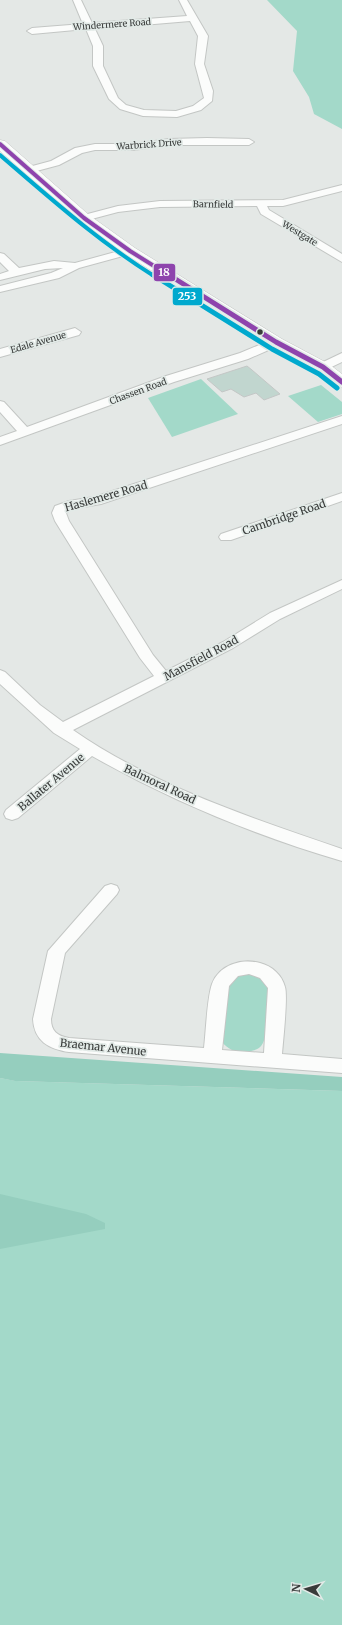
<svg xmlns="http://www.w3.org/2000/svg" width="342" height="1625" font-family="Merriweather,serif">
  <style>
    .green { fill: #a3d9c9 }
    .forest { fill: #95cebe }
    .building { fill: #c1d6cf; stroke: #c4c7c6 }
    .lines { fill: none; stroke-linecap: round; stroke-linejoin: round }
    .minor-casing { stroke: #c3c6c4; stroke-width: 2 }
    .major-casing { stroke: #c3c6c4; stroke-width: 1 }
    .minor { fill: #fbfcfb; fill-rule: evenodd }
    .major { fill: #fbfcfb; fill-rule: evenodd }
    .bus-1-far1-casing { stroke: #e2eae7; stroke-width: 6 }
    .bus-1-casing { stroke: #e2eae7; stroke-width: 8 }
    .bus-2-far1-casing { stroke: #e2eae7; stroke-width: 6 }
    .bus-2-casing { stroke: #e2eae7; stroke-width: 8 }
    .bus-1-far1 { stroke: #8e44ad; stroke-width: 4 }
    .bus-1 { stroke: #8e44ad; stroke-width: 5 }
    .bus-2-far1 { stroke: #00a9ce; stroke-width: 4 }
    .bus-2 { stroke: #00a9ce; stroke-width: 5 }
    .bus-dot { fill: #383b3a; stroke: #e2eae7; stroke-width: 1.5 }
    .labels { text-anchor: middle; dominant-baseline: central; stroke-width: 3.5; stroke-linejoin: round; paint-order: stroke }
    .far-street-label { font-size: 9px; fill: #383b3a; stroke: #e2eae7 }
    .street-label { font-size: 11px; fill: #383b3a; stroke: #e2eae7 }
    .line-badge { stroke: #e2eae7; stroke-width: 1.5 }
    .badge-label { font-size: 11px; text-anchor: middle; font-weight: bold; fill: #fff }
  </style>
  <rect width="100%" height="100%" fill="#e4e8e6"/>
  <!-- green -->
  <g class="green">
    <path d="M267,0H342V129L314,114L309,97L293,71L297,31Z"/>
    <path d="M201,379L238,414L172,437L148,398Z"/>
    <path d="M321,385L342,402V414L318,422L288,396Z"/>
    <path d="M241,973L257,974L269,987C268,1001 270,1041 259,1048C255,1051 249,1051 244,1052C234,1052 228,1049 222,1042L226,985Z"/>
    <path d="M0,1078L16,1081L342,1091V1625H0Z"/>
  </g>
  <!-- forest -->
  <g class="forest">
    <path d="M0,1053L342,1077V1091L15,1081L0,1078Z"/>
    <path d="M0,1194L86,1214L105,1223V1229L0,1249Z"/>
  </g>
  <!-- building -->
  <path class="building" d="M247,366L252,370L280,394L264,400L256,393L244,397L231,389L222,392L207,379Z"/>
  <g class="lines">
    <!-- minor casing -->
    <g class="minor-casing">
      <g id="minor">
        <path d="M73,0H81L92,23L187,16L179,0H187L208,36L204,64L213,91L212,101L201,110L177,117L143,116L120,109L109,99L93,66V46L86,29L32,34L27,31L32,28L83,24ZM190,21L198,36L195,64L204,98L193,106L176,111L144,110L126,105L118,98L103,66V46L95,29Z"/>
        <path d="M207,138L249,139L254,142L249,145H169L133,150H95L82,153L59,165L29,173L24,170L25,168L51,161L75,148L95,144H133L169,139Z"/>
        <path d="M342,185V191L283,206H267L269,210L342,254V262L261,214L257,206L160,207L118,212L84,221L79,218L80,216L118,206L160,201L283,200Z"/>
        <path d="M130,248L136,251L134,253L79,268L59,278L0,292V286L51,273L63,268L45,269L0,280V274L9,271L0,262V253L4,254L19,268L54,261L75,263Z"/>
        <path d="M75,328L81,332L79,335L0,357V349Z"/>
        <path d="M276,338L280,339L282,342L280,345L248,359L174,382L0,445V437L17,431L0,412V401L4,402L27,427L166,376L240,353Z"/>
        <path d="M342,353V362L323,371L317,367L319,364Z"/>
        <path d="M342,416V424L101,504L72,509L66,513L69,521L153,655L166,671L223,642L270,613L342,580V589L280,619L233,648L73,730C150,784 253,819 342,849V861C256,836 170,800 92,756L18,818L12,820L6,818L4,814L6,810L80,749L54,733L0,684V670L5,672L40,705L63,722L154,676L140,658L55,521L52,513L55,506L69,501L94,497Z"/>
        <path d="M342,493V501L231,540H221L219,537L221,534Z"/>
        <path d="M111,884L117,886L119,890L117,894L65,953L51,1019C51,1031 57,1036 69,1038L204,1048C206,1032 207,998 212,984C219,965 241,958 260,963C272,966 282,975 285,987C288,997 283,1041 282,1054L342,1059V1073L69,1052C49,1049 34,1041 33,1019L48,951L105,886ZM249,974L260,978L268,988L264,1053L222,1050L229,986L238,976Z"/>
      </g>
    </g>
    <!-- major casing -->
    <g class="major-casing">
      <path id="major" d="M0,140L5,141L89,215L135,248L282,339L329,364L342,374V387L336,385L317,370L270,345L125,254L79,221L0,151Z"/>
    </g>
    <!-- minor -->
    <use href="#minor" class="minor"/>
    <!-- major -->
    <use href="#major" class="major"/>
    <!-- bus-1-far1 casing -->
    <g class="bus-1-far1-casing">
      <path id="bus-1-far1" d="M0,144L84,218L130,251L170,276"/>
    </g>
    <!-- bus-1 casing -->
    <g class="bus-1-casing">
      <path id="bus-1" d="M169,275L276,342L323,367L342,382"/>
    </g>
    <!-- bus-2-far1 casing -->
    <g class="bus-2-far1-casing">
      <path id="bus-2-far1" d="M0,155C50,198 98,241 154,276"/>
    </g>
    <!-- bus-2 casing -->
    <g class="bus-2-casing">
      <path id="bus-2" d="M153,275L272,349L319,374L337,388"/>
    </g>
    <!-- bus-1-far1 -->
    <use href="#bus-1-far1" class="bus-1-far1"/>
    <!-- bus-1 -->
    <use href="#bus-1" class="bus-1"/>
    <!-- bus-2-far1 -->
    <use href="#bus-2-far1" class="bus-2-far1"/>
    <!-- bus-2 -->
    <use href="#bus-2" class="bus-2"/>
  </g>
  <!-- markers -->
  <circle class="bus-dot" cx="260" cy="332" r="3.5"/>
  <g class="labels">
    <!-- far-street labels -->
    <g class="far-street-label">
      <text transform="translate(112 24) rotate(-4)">Windermere Road</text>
      <text transform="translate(149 144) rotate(-4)">Warbrick Drive</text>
      <text transform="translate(213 204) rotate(1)">Barnfield</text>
      <text transform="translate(300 233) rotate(31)">Westgate</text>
      <text transform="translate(38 342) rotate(-16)">Edale Avenue</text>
      <text transform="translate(138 391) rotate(-20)">Chassen Road</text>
    </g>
    <!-- street labels -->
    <g class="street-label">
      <text transform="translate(106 496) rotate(-16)">Haslemere Road</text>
      <text transform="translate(284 517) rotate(-19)">Cambridge Road</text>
      <text transform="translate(201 658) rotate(-28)">Mansfield Road</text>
      <text transform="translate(51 782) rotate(-40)">Ballater Avenue</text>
      <text transform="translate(160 784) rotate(25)">Balmoral Road</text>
      <text transform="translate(103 1047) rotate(6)">Braemar Avenue</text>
    </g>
  </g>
  <g class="line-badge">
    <rect x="153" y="263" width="23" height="19" rx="4" fill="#8e44ad"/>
    <rect x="172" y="287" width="31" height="19" rx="4" fill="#00a9ce"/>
  </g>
  <g class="badge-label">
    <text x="164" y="276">18</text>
    <text x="187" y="300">253</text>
  </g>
  <!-- north arrow -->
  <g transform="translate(306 1589) rotate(275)" stroke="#e2eae7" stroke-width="3" paint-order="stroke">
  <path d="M0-3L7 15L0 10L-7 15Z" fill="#383b3a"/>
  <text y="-6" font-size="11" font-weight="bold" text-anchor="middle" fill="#383b3a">N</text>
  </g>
</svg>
